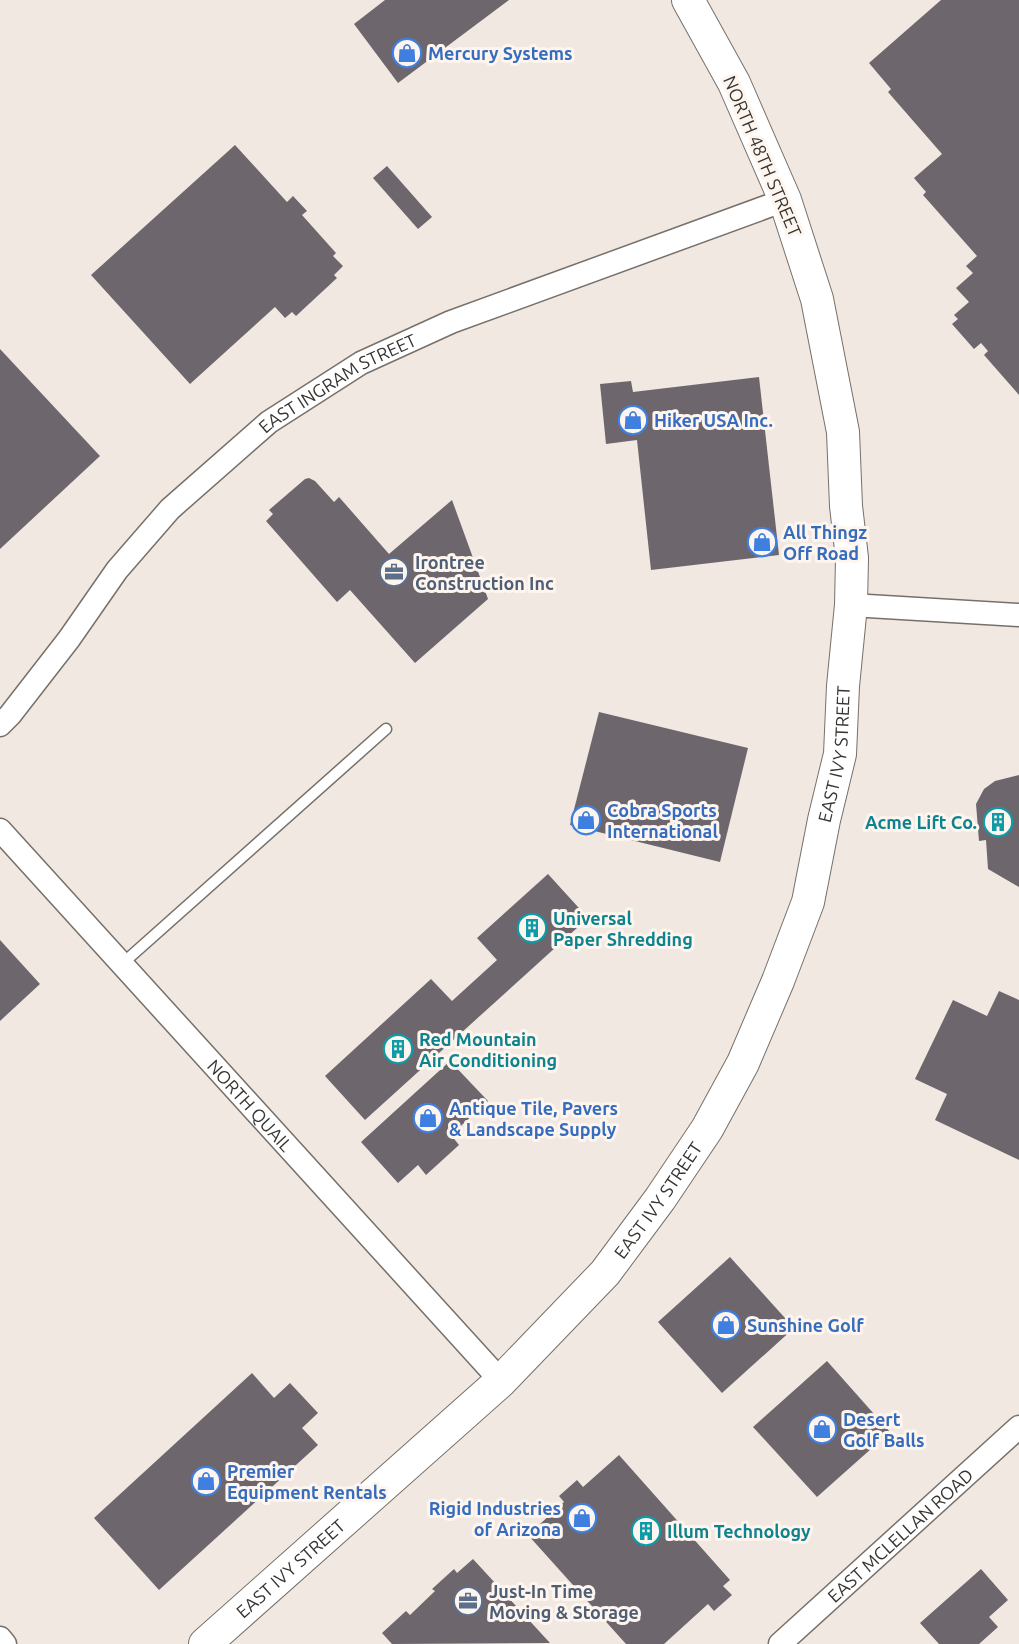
<svg xmlns="http://www.w3.org/2000/svg" width="1019" height="1644" font-family="Ubuntu,sans-serif">
  <style>
    .building { fill: #6d666d }
    .lines { fill: none; stroke-linecap: round; stroke-linejoin: round }
    .lane-casing { stroke: #77706a; stroke-width: 13 }
    .street-casing { stroke: #77706a; stroke-width: 25 }
    .secondary-casing { stroke: #77706a; stroke-width: 34 }
    .lane { stroke: #fff; stroke-width: 10 }
    .street { stroke: #fff; stroke-width: 22 }
    .secondary { stroke: #fff; stroke-width: 32 }
    .labels { text-anchor: middle; dominant-baseline: central; stroke-width: 6; stroke-linejoin: round; paint-order: stroke }
    .shop-label { font-size: 18px; font-weight: bold; fill: #366cbe; stroke: #fdf5ee; text-anchor: start }
    .street-label { font-size: 18px; fill: #373431; stroke: #fdf5ee }
    .service-label { font-size: 18px; font-weight: bold; fill: #4e5e75; stroke: #fdf5ee; text-anchor: start }
    .culture-label { font-size: 18px; font-weight: bold; fill: #0d838f; stroke: #fdf5ee; text-anchor: start }
  </style>
  <rect width="100%" height="100%" fill="#f0e8e1"/>
  <!-- building -->
  <g class="building">
    <path d="M385,0H509L398,83L354,24Z"/>
    <path d="M941,0H1019V395L984,355L988,351L981,343L974,349L952,324L958,319L954,315L969,302L956,288L973,273L966,266L977,256L923,195L926,192L914,178L942,154L888,92L891,89L869,63Z"/>
    <path d="M235,145L287,202L293,196L307,211L302,215L336,253L333,256L343,266L334,275L337,278L296,316L292,312L285,318L275,307L190,384L91,275Z"/>
    <path d="M387,166L432,217L418,229L373,178Z"/>
    <path d="M0,349L100,456L0,549Z"/>
    <path d="M759,377L779,555L651,570L637,440L606,444L600,384L631,381L633,392Z"/>
    <path d="M309,478L315,481L334,502L339,497L389,554L452,500L488,599L415,663L350,590L337,602L266,521L273,514L269,510L305,479Z"/>
    <path d="M599,712L748,748L720,862L570,825Z"/>
    <path d="M1019,775V887L988,869L986,840L979,841L976,804L984,789L995,781Z"/>
    <path d="M548,874L588,918L365,1120L325,1076L431,979L452,1001L497,960L477,938Z"/>
    <path d="M0,940L40,984L0,1021Z"/>
    <path d="M999,991L1019,1000V1160L935,1120L947,1094L915,1079L953,1000L987,1016Z"/>
    <path d="M450,1061L488,1101L451,1135L459,1145L426,1175L418,1165L398,1183L361,1142Z"/>
    <path d="M730,1257L794,1328L722,1393L658,1322Z"/>
    <path d="M827,1361L890,1432L817,1497L753,1427Z"/>
    <path d="M252,1373L274,1398L290,1383L318,1413L302,1428L318,1445L159,1590L94,1518Z"/>
    <path d="M619,1455L730,1580L723,1586L732,1595L714,1611L708,1604L664,1644H626L528,1535L564,1502L559,1496L577,1480L583,1487Z"/>
    <path d="M473,1559L550,1643L392,1644L382,1633L406,1611L410,1615L435,1591L432,1589L454,1569L457,1573Z"/>
    <path d="M981,1569L1008,1600L989,1617L998,1627L979,1644H939L920,1623Z"/>
  </g>
  <g class="lines">
    <!-- lane casing -->
    <g class="lane-casing">
      <path id="lane" d="M122,964L386,729"/>
    </g>
    <!-- street casing -->
    <g class="street-casing">
      <g id="street">
        <path d="M851,605L1019,615"/>
        <path id="s1" d="M0,725L10,715L69,639L117,570L170,509L269,422L361,363L451,322L785,200"/>
        <path id="s2" d="M0,830L501,1381"/>
        <path d="M0,1638L5,1644"/>
        <path id="s3" d="M780,1644L1019,1427"/>
      </g>
    </g>
    <!-- secondary casing -->
    <g class="secondary-casing">
      <g id="secondary">
        <path id="s4" d="M205,1644L501,1381L605,1273L660,1199L707,1129L743,1063L778,981L808,902L824,820L840,754L843,686L851,605L852,558L846,506L843,432L817,299L785,200L734,83L688,0"/>
      </g>
    </g>
    <!-- lane -->
    <use href="#lane" class="lane"/>
    <!-- street -->
    <use href="#street" class="street"/>
    <!-- secondary -->
    <use href="#secondary" class="secondary"/>
  </g>
  <!-- icons -->
  <defs>
    <g id="shop-ring" transform="scale(1.5)"><circle r="9.5" fill="#fdf5ee" stroke="#3f7fe0" stroke-width="1.5"/><path d="M-5-2.5h2.3a2.7 3.5 0 0 1 5.4 0H5L5.5 6h-11ZM-1.5-2.5h3a1.5 2.3 0 0 0-3 0Z" fill="#3f7fe0"/></g>
    <g id="office-ring" transform="scale(1.5)"><circle r="9.5" fill="#fdf5ee" stroke="#5c6f8a" stroke-width="1.5"/><path d="M-6-3h4V-5.5h4V-3h4V5H-6ZM-1-4.5V-3h2v-1.5ZM-6 0V1H6V0Z" fill="#5c6f8a"/></g>
    <g id="building-ring" transform="scale(1.5)"><circle r="9.5" fill="#fdf5ee" stroke="#0f9aa8" stroke-width="1.5"/><path d="M-4-6H4V6H1V3H-1V6H-4ZM-2.5-4.3h1.7v1.8h-1.7ZM.8-4.3h1.7v1.8H.8ZM-2.5-1h1.7V.8h-1.7ZM.8-1h1.7V.8H.8Z" fill="#0f9aa8"/></g>
  </defs>
  <g fill-rule="evenodd">
    <use href="#shop-ring" x="407" y="53"/>
    <use href="#shop-ring" x="633" y="420"/>
    <use href="#shop-ring" x="762" y="542"/>
    <use href="#office-ring" x="394" y="572"/>
    <use href="#shop-ring" x="586" y="820"/>
    <use href="#building-ring" x="998" y="822"/>
    <use href="#building-ring" x="532" y="928"/>
    <use href="#building-ring" x="398" y="1049"/>
    <use href="#shop-ring" x="428" y="1118"/>
    <use href="#shop-ring" x="726" y="1325"/>
    <use href="#shop-ring" x="822" y="1429"/>
    <use href="#shop-ring" x="206" y="1481"/>
    <use href="#shop-ring" x="582" y="1518"/>
    <use href="#building-ring" x="646" y="1531"/>
    <use href="#office-ring" x="468" y="1601"/>
  </g>
  <g class="labels">
    <!-- shop labels -->
    <g class="shop-label">
      <text x="428" y="53">Mercury Systems</text>
      <text x="654" y="420">Hiker USA Inc.</text>
      <text x="783" y="532">All Thingz<tspan x="783" dy="21">Off Road</tspan></text>
      <text x="607" y="810">Cobra Sports<tspan x="607" dy="21">International</tspan></text>
      <text x="449" y="1108">Antique Tile, Pavers<tspan x="449" dy="21">&amp; Landscape Supply</tspan></text>
      <text x="747" y="1325">Sunshine Golf</text>
      <text x="843" y="1419">Desert<tspan x="843" dy="21">Golf Balls</tspan></text>
      <text x="227" y="1471">Premier<tspan x="227" dy="21">Equipment Rentals</tspan></text>
      <text x="561" y="1508" text-anchor="end">Rigid Industries<tspan x="561" dy="21">of Arizona</tspan></text>
    </g>
    <!-- street labels -->
    <g class="street-label">
      <text transform="translate(763 156) rotate(67)">NORTH 48TH STREET</text>
      <text stroke="none"><textPath href="#s1" startOffset="486">EAST INGRAM STREET</textPath></text>
      <text stroke="none"><textPath href="#s4" startOffset="1122">EAST IVY STREET</textPath></text>
      <text stroke="none"><textPath href="#s2" startOffset="372">NORTH QUAIL</textPath></text>
      <text stroke="none"><textPath href="#s4" startOffset="636">EAST IVY STREET</textPath></text>
      <text stroke="none"><textPath href="#s3" startOffset="162">EAST MCLELLAN ROAD</textPath></text>
      <text stroke="none"><textPath href="#s4" startOffset="114">EAST IVY STREET</textPath></text>
    </g>
    <!-- service labels -->
    <g class="service-label">
      <text x="415" y="562">Irontree<tspan x="415" dy="21">Construction Inc</tspan></text>
      <text x="489" y="1591">Just-In Time<tspan x="489" dy="21">Moving &amp; Storage</tspan></text>
    </g>
    <!-- culture labels -->
    <g class="culture-label">
      <text x="977" y="822" text-anchor="end">Acme Lift Co.</text>
      <text x="553" y="918">Universal<tspan x="553" dy="21">Paper Shredding</tspan></text>
      <text x="419" y="1039">Red Mountain<tspan x="419" dy="21">Air Conditioning</tspan></text>
      <text x="667" y="1531">Illum Technology</text>
    </g>
  </g>
</svg>
